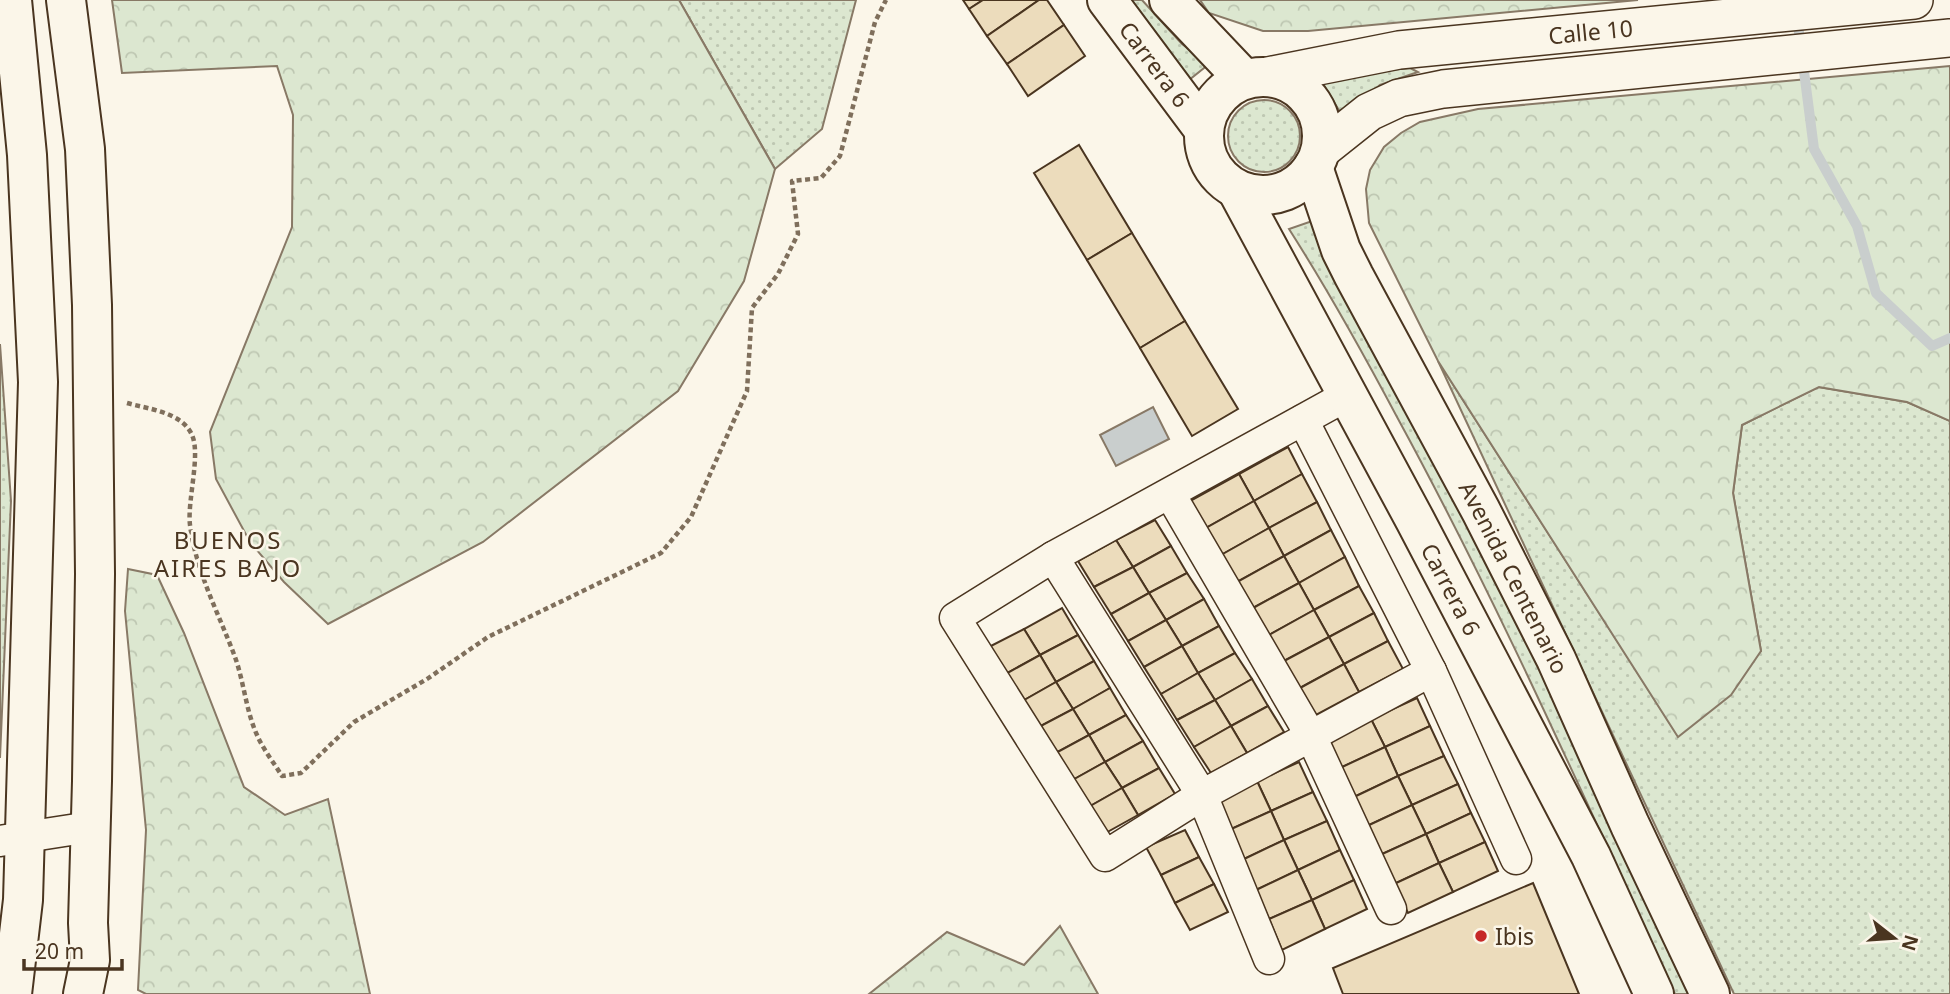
<svg xmlns="http://www.w3.org/2000/svg" width="1950" height="994" font-family="'Noto Sans',sans-serif">
  <style>
    .grass { fill: url(#grass-dots); stroke: #887966; stroke-width: 2 }
    .forest { fill: url(#forest-crowns); stroke: #887966; stroke-width: 2 }
    .water { fill: #c9cecd; stroke: #887966; stroke-width: 2 }
    .lines { fill: none; stroke-linecap: round; stroke-linejoin: round }
    .stream { stroke: #c9cecd; stroke-width: 10 }
    .building { fill: #ecdcbc; stroke: #4a3520; stroke-width: 2 }
    .minor-casing { stroke: #4a3520; stroke-width: 33 }
    .tertiary-casing { stroke: #4a3520; stroke-width: 40 }
    .secondary-casing { stroke: #4a3520; stroke-width: 42 }
    .primary-casing { stroke: #4a3520; stroke-width: 42 }
    .path { stroke: #7f6f5c; stroke-width: 4.5; stroke-dasharray: 5 3.5; stroke-linecap: butt }
    .minor { stroke: #fbf6e9; stroke-width: 30 }
    .tertiary { stroke: #fbf6e9; stroke-width: 37 }
    .secondary { stroke: #fbf6e9; stroke-width: 38 }
    .primary { stroke: #fbf6e9; stroke-width: 38 }
    .poi-dot { fill: #c62828; stroke: #fbf6e9; stroke-width: 2.5 }
    .labels { text-anchor: middle; dominant-baseline: central; stroke-width: 5; stroke-linejoin: round; paint-order: stroke }
    .street-label { font-size: 23px; fill: #4a3520; stroke: #fbf6e9 }
    .poi-label { font-size: 23px; fill: #4a3520; stroke: #fbf6e9; text-anchor: start }
    .neighbourhood-label { font-size: 24px; letter-spacing: 2px; fill: #4a3520; stroke: #fbf6e9 }
  </style>
  <defs>
    <pattern id="grass-dots" width="8" height="8" patternUnits="userSpaceOnUse" patternTransform="scale(1.75)"><rect width="8" height="8" fill="#dce7d0"/><path d="M2 2h.1M6 6h.1" fill="none" stroke="#bec7b2" stroke-width="1.8" stroke-linecap="round"/></pattern>
    <pattern id="forest-crowns" width="20" height="18" patternUnits="userSpaceOnUse" patternTransform="scale(1.75)"><rect width="20" height="18" fill="#dce7d0"/><path d="M2 6a3 3 0 1 1 6 0M12 15a3 3 0 1 1 6 0" fill="none" stroke="#bec7b2"/></pattern>
  </defs>
  <rect width="100%" height="100%" fill="#fbf6e9"/>
  <!-- grass -->
  <g class="grass">
    <path d="M679,0H856L822,129L775,169Z"/>
    <path d="M1129,0H1142L1182,44L1209,64L1189,80Z"/>
    <path d="M1410,68L1418,72L1380,85L1343,117L1319,77Z"/>
    <circle cx="1264" cy="136" r="36"/>
    <path d="M1318,219L1519,624L1690,994H1675C1585,800 1499,604 1397,417C1363,353 1328,290 1289,229Z"/>
    <path d="M0,344L11,501L0,758Z"/>
    <path d="M1438,361L1678,736L1761,651L1733,493L1742,425L1818,387L1907,402L1950,421V994H1734Z"/>
  </g>
  <!-- forest -->
  <g class="forest">
    <path d="M112,0H679L775,169L744,281L678,391L483,542L328,624L284,582L250,542L216,479L210,432L292,227L293,115L277,66L122,73Z"/>
    <path d="M1200,0H1638L1308,31H1263L1209,13Z"/>
    <path d="M1950,66V421L1907,402L1819,387L1742,425L1733,493L1761,651L1731,695L1678,737L1438,361L1369,223L1366,189L1370,170L1384,147L1401,133L1420,122L1478,109Z"/>
    <path d="M128,569L157,575L184,633L244,787L285,815L328,799L370,994H146L138,990L146,830L125,611Z"/>
    <path d="M1060,926L1098,994H869L947,932L1024,965Z"/>
  </g>
  <!-- water -->
  <path class="water" d="M1153,407L1169,439L1116,466L1100,435Z"/>
  <g class="lines">
    <!-- stream -->
    <path class="stream" d="M1797,17L1814,149L1857,226L1876,293L1932,346L1950,338"/>
  </g>
  <!-- building -->
  <g class="building">
    <path d="M963,0H983L969,9Z"/>
    <path d="M983,0H1039L987,36L969,9Z"/>
    <path d="M1039,0H1047L1064,25L1007,64L987,36Z"/>
    <path d="M1064,25L1085,56L1028,96L1007,64Z"/>
    <path d="M1079,145L1132,233L1087,260L1034,173Z"/>
    <path d="M1132,233L1185,321L1140,348L1087,260Z"/>
    <path d="M1185,321L1238,409L1192,436L1140,348Z"/>
    <path d="M1288,447L1302,474L1254,501L1239,474Z"/>
    <path d="M1239,474L1254,501L1206,528L1190,501Z"/>
    <path d="M1302,474L1317,502L1269,528L1254,501Z"/>
    <path d="M1254,501L1269,528L1221,555L1206,528Z"/>
    <path d="M1317,502L1331,530L1284,556L1269,528Z"/>
    <path d="M1155,520L1171,546L1133,567L1116,540Z"/>
    <path d="M1269,528L1284,556L1237,582L1221,555Z"/>
    <path d="M1331,530L1345,557L1299,583L1284,556Z"/>
    <path d="M1116,540L1133,567L1094,587L1078,561Z"/>
    <path d="M1171,546L1187,573L1149,593L1133,567Z"/>
    <path d="M1284,556L1299,583L1253,608L1237,582Z"/>
    <path d="M1345,557L1359,586L1314,610L1299,583Z"/>
    <path d="M1133,567L1149,593L1111,614L1094,587Z"/>
    <path d="M1187,573L1204,599L1166,620L1149,593Z"/>
    <path d="M1299,583L1314,610L1269,635L1253,608Z"/>
    <path d="M1359,586L1374,613L1329,637L1314,610Z"/>
    <path d="M1149,593L1166,620L1128,641L1111,614Z"/>
    <path d="M1204,599L1219,626L1182,646L1166,620Z"/>
    <path d="M1062,608L1078,635L1040,655L1024,629Z"/>
    <path d="M1314,610L1329,637L1284,661L1269,635Z"/>
    <path d="M1374,613L1388,641L1344,664L1329,637Z"/>
    <path d="M1166,620L1182,646L1144,667L1128,641Z"/>
    <path d="M1219,626L1235,653L1198,673L1182,646Z"/>
    <path d="M1024,629L1040,655L1002,676L985,649Z"/>
    <path d="M1078,635L1094,661L1056,682L1040,655Z"/>
    <path d="M1329,637L1344,664L1300,688L1284,661Z"/>
    <path d="M1388,641L1403,669L1359,692L1344,664Z"/>
    <path d="M1182,646L1198,673L1161,694L1144,667Z"/>
    <path d="M1235,653L1252,679L1215,700L1198,673Z"/>
    <path d="M1040,655L1056,682L1019,703L1002,676Z"/>
    <path d="M1094,661L1110,688L1073,709L1056,682Z"/>
    <path d="M1344,664L1359,692L1316,715L1300,688Z"/>
    <path d="M1198,673L1215,700L1177,720L1161,694Z"/>
    <path d="M1252,679L1268,706L1231,726L1215,700Z"/>
    <path d="M1056,682L1073,709L1035,729L1019,703Z"/>
    <path d="M1110,688L1126,715L1089,735L1073,709Z"/>
    <path d="M1417,698L1430,726L1385,747L1371,719Z"/>
    <path d="M1215,700L1231,726L1194,747L1177,720Z"/>
    <path d="M1268,706L1284,732L1247,753L1231,726Z"/>
    <path d="M1073,709L1089,735L1052,755L1035,729Z"/>
    <path d="M1126,715L1143,741L1105,762L1089,735Z"/>
    <path d="M1371,719L1385,747L1340,768L1327,739Z"/>
    <path d="M1231,726L1247,753L1211,773L1194,747Z"/>
    <path d="M1430,726L1444,756L1398,776L1385,747Z"/>
    <path d="M1089,735L1105,762L1069,782L1052,755Z"/>
    <path d="M1143,741L1159,768L1122,788L1105,762Z"/>
    <path d="M1385,747L1398,776L1354,797L1340,768Z"/>
    <path d="M1444,756L1458,784L1412,805L1398,776Z"/>
    <path d="M1105,762L1122,788L1085,809L1069,782Z"/>
    <path d="M1299,762L1313,792L1271,811L1257,781Z"/>
    <path d="M1159,768L1175,794L1138,815L1122,788Z"/>
    <path d="M1398,776L1412,805L1367,826L1354,797Z"/>
    <path d="M1257,781L1271,811L1229,830L1216,800Z"/>
    <path d="M1458,784L1471,813L1426,834L1412,805Z"/>
    <path d="M1122,788L1138,815L1102,835L1085,809Z"/>
    <path d="M1313,792L1327,821L1284,840L1271,811Z"/>
    <path d="M1412,805L1426,834L1380,855L1367,826Z"/>
    <path d="M1271,811L1284,840L1242,860L1229,830Z"/>
    <path d="M1471,813L1485,842L1439,863L1426,834Z"/>
    <path d="M1327,821L1340,850L1298,870L1284,840Z"/>
    <path d="M1185,830L1199,857L1161,875L1146,847Z"/>
    <path d="M1426,834L1439,863L1394,884L1380,855Z"/>
    <path d="M1284,840L1298,870L1256,890L1242,860Z"/>
    <path d="M1485,842L1498,871L1453,892L1439,863Z"/>
    <path d="M1340,850L1354,880L1312,900L1298,870Z"/>
    <path d="M1199,857L1214,884L1175,903L1161,875Z"/>
    <path d="M1439,863L1453,892L1408,913L1394,884Z"/>
    <path d="M1298,870L1312,900L1269,919L1256,890Z"/>
    <path d="M1354,880L1367,909L1325,929L1312,900Z"/>
    <path d="M1533,883L1579,994H1343L1333,968Z"/>
    <path d="M1214,884L1228,912L1190,930L1175,903Z"/>
    <path d="M1312,900L1325,929L1282,950L1269,919Z"/>
  </g>
  <g class="lines">
    <!-- minor casing -->
    <g class="minor-casing">
      <g id="minor">
        <path d="M1346,396L1053,557L955,618L1105,856L1202,795L1431,671"/>
        <path d="M1303,420L1431,671L1516,859"/>
        <path d="M1170,494L1311,736L1391,909"/>
        <path d="M1053,557L1202,795L1269,959"/>
        <path d="M0,841L90,827"/>
      </g>
    </g>
    <!-- tertiary casing -->
    <g class="tertiary-casing">
      <g id="tertiary">
        <path id="s1" d="M1268,76L1399,50L1914,0"/>
        <path d="M1320,151L1369,112L1399,98L1443,89L1950,38"/>
      </g>
    </g>
    <!-- secondary casing -->
    <g class="secondary-casing">
      <g id="secondary">
        <path id="s2" d="M1107,0L1204,130"/>
        <path d="M1169,0L1244,79"/>
        <circle cx="1263" cy="136" r="59"/>
        <path id="s3" d="M1313,167L1341,250L1354,276L1481,511L1556,659L1630,825L1710,994"/>
        <path id="s4" d="M1237,190L1415,520L1591,856L1654,994"/>
      </g>
    </g>
    <!-- primary casing -->
    <g class="primary-casing">
      <g id="primary">
        <path d="M12,0L27,155L38,382L23,900L12,994"/>
        <path d="M66,0L85,149L92,305L95,574L92,781L88,923L90,960L83,994"/>
      </g>
    </g>
    <!-- path -->
    <path class="path" d="M127,403C148,409 182,412 192,435C201,455 187,501 190,525C196,572 219,614 235,657C244,682 246,711 257,735C263,749 274,763 282,776L301,773L354,722L427,679L488,637L661,553L691,517L747,391L752,308L778,274L798,234L792,181L821,178L840,156L875,22L886,0"/>
    <!-- minor -->
    <use href="#minor" class="minor"/>
    <!-- tertiary -->
    <use href="#tertiary" class="tertiary"/>
    <!-- secondary -->
    <use href="#secondary" class="secondary"/>
    <!-- primary -->
    <use href="#primary" class="primary"/>
  </g>
  <!-- markers -->
  <circle class="poi-dot" cx="1481" cy="936" r="7"/>
  <g class="labels">
    <!-- street labels -->
    <g class="street-label">
      <text stroke="none"><textPath href="#s1" startOffset="326">Calle 10</textPath></text>
      <text stroke="none"><textPath href="#s2" startOffset="80">Carrera 6</textPath></text>
      <text stroke="none"><textPath href="#s3" startOffset="458">Avenida Centenario</textPath></text>
      <text stroke="none"><textPath href="#s4" startOffset="453">Carrera 6</textPath></text>
    </g>
    <!-- poi labels -->
    <g class="poi-label">
      <text x="1495" y="936">Ibis</text>
    </g>
    <!-- neighbourhood labels -->
    <g class="neighbourhood-label">
      <text x="228" y="539">BUENOS<tspan x="228" dy="28">AIRES BAJO</tspan></text>
    </g>
  </g>
  <!-- north arrow -->
  <g transform="translate(1894 938) rotate(107)" stroke="#fbf6e9" stroke-width="5" paint-order="stroke">
  <path d="M0-5L12 26L0 18L-12 26Z" fill="#4a3520"/>
  <text y="-10" font-size="19" font-weight="bold" text-anchor="middle" fill="#4a3520">N</text>
  </g>
  <!-- scale -->
  <path d="M24 959v10h98v-10" fill="none" stroke="#4a3520" stroke-width="3.5"/>
  <text x="35" y="959" font-size="21" fill="#4a3520" stroke="#fbf6e9" stroke-width="5" paint-order="stroke">20 m</text>
</svg>
